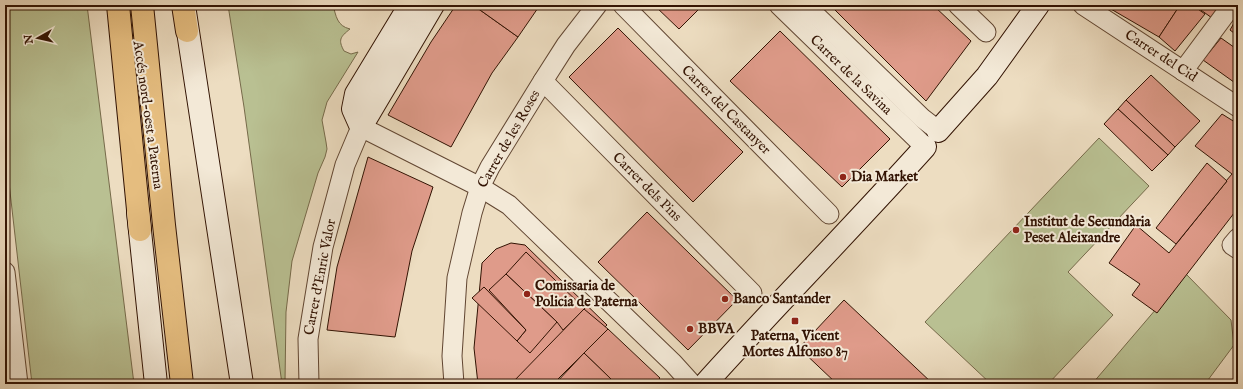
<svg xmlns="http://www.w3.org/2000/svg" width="1243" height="389" font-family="'IM FELL English',serif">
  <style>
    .green { fill: #b9c092; stroke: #766a4a }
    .building { fill: #df9b8a; stroke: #321303 }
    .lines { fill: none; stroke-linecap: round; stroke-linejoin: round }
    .street-casing { stroke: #614632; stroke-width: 21 }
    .secondary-casing { stroke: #321303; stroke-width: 24 }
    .primary-casing { stroke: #321303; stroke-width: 24 }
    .street { stroke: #f3e9d7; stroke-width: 19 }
    .secondary { stroke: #f3e9d7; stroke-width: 22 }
    .primary { stroke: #e6be80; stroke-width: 22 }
    .poi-dot { fill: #8f2418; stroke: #f3e9d7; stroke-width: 1.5 }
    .labels { text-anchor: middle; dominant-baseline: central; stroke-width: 4; stroke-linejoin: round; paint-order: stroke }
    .street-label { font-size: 14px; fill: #321303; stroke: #f3e9d7 }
    .poi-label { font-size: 14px; font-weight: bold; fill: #321303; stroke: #f3e9d7; text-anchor: start }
  </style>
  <rect width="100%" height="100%" fill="#edddc1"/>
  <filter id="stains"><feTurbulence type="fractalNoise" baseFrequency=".005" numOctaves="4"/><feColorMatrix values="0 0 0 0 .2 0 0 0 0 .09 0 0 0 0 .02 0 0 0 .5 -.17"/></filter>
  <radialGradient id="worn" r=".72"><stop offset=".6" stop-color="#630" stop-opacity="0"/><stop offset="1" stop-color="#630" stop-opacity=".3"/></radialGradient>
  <!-- green -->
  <g class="green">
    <path d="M5,5H87L134,384H32L5,148Z"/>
    <path d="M228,5H333C336,16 337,26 350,29C340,37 338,40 344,51L351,54L358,52L327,102L322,120L326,142L327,149L325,157L318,173L292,261L286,312L285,382L282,384L244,107Z"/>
    <path d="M1099,138L1149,186L1068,272L1113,315L1048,384H991L925,322Z"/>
    <path d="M1186,274L1231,320L1234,345L1205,384H1092Z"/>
  </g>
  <!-- building -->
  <g class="building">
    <path d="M456,5H473L518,37L492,73L451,147L388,115L431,42Z"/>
    <path d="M473,5H540L518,37Z"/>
    <path d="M654,5H693L698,10L679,29Z"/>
    <path d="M830,5H933L971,41L926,101Z"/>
    <path d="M1104,5H1180L1159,37Z"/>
    <path d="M1180,5H1192L1205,14L1175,51L1159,37Z"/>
    <path d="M1194,5H1221L1212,18Z"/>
    <path d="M1238,16V36L1230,30Z"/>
    <path d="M618,28L743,152L693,202L569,77Z"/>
    <path d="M780,31L890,139L842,187L730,81Z"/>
    <path d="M1221,38L1238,50V85L1203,60Z"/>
    <path d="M1151,75L1200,121L1175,147L1126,100Z"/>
    <path d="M1126,100L1175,147L1168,155L1118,109Z"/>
    <path d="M1118,109L1168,155L1152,171L1104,124Z"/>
    <path d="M1222,114L1238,124V208L1157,313L1132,295L1140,284L1109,263L1136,225L1169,253L1227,181H1226L1232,174L1195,146Z"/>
    <path d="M368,157L433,187L412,251L395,337L327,330L337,267Z"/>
    <path d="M1207,163L1227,181L1176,244L1156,228Z"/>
    <path d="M647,212L737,300L688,350L598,262Z"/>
    <path d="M511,243L525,245L607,325L550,384H478L474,348L482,263L496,249Z"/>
    <path d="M526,252L585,309L563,330L557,322L506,274Z"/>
    <path d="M506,274L557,322L530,353L517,341L526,330L489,290Z"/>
    <path d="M484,287L526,330L517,341L472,298Z"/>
    <path d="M844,300L933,384H837L799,348Z"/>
    <path d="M584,309L608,329L553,384H511Z"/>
    <path d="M608,329L660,378L654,384H606L611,379L584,353Z"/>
    <path d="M584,353L611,379L606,384H555Z"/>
  </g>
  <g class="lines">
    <!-- street casing -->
    <g class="street-casing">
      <g id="street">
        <path d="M623,5L829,214"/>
        <path d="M779,5L922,144"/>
        <path d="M805,5L922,118L935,128"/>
        <path d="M958,5L986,32"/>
        <path d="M1083,5L1238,107"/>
        <path d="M1183,71L1232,5"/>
        <path d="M543,81L752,293"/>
        <path d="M1238,238L1232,245L1238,249"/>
        <path d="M5,272L18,384"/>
        <path d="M309,384L308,339L323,247L345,165L361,127L480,187L509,205L673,363L692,384"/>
        <path d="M454,384L452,356L457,278L472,213L480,187L490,167L543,81L566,45L597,5"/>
      </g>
    </g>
    <!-- secondary casing -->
    <g class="secondary-casing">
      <g id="secondary">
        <path d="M185,12L242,384"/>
        <path d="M361,127L433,5"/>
        <path d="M361,127L353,109L356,94L410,5"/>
        <path d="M938,131L987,76L1038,5"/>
        <path d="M138,212L156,384"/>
        <path d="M705,384C777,304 853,227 925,147"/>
      </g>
    </g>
    <!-- primary casing -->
    <g class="primary-casing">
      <g id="primary">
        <path d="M118,5L140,230"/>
        <path d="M142,5L164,225L182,384"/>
        <path d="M183,5L187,31"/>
      </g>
    </g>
    <!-- street -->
    <use href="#street" class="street"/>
    <!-- secondary -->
    <use href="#secondary" class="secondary"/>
    <!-- primary -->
    <use href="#primary" class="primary"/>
  </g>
  <!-- markers -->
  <g class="poi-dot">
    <circle cx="843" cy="177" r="4"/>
    <circle cx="1016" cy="230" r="4"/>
    <circle cx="527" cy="294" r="4"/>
    <circle cx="725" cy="299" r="4"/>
    <rect x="791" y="317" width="8" height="8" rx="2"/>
    <circle cx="690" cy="329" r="4"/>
  </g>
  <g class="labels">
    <!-- street labels -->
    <g class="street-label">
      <text transform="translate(1161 56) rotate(33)">Carrer del Cid</text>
      <text transform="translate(851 75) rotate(44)">Carrer de la Savina</text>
      <text transform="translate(726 110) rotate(45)">Carrer del Castanyer</text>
      <text transform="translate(148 115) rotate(82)">Accés nord-oest a Paterna</text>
      <text transform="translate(509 139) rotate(-60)">Carrer de les Roses</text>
      <text transform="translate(647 187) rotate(45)">Carrer dels Pins</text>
      <text transform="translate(320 277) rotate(-79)">Carrer d'Enric Valor</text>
    </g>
    <!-- poi labels -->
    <g class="poi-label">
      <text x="851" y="177">Dia Market</text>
      <text x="1024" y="222">Institut de Secundària<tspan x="1024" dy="16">Peset Aleixandre</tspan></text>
      <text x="535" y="286">Comissaria de<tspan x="535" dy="16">Policia de Paterna</tspan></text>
      <text x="733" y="299">Banco Santander</text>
      <text x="698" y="329">BBVA</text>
      <text x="795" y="336" text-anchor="middle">Paterna, Vicent<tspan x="795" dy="16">Mortes Alfonso 87</tspan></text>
    </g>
  </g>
  <!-- margin -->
  <rect width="1243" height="389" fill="none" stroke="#edddc1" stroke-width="20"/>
  <rect x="6" y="6" width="1231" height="377" fill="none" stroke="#321303" stroke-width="2"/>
  <rect x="10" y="10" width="1223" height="369" fill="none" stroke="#321303"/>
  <!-- north arrow -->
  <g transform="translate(38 38) rotate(262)" stroke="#f3e9d7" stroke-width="3" paint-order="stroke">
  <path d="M0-3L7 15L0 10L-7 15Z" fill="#321303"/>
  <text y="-6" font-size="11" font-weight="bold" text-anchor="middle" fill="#321303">N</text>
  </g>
  <rect width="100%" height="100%" filter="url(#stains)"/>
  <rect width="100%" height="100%" fill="url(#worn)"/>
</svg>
